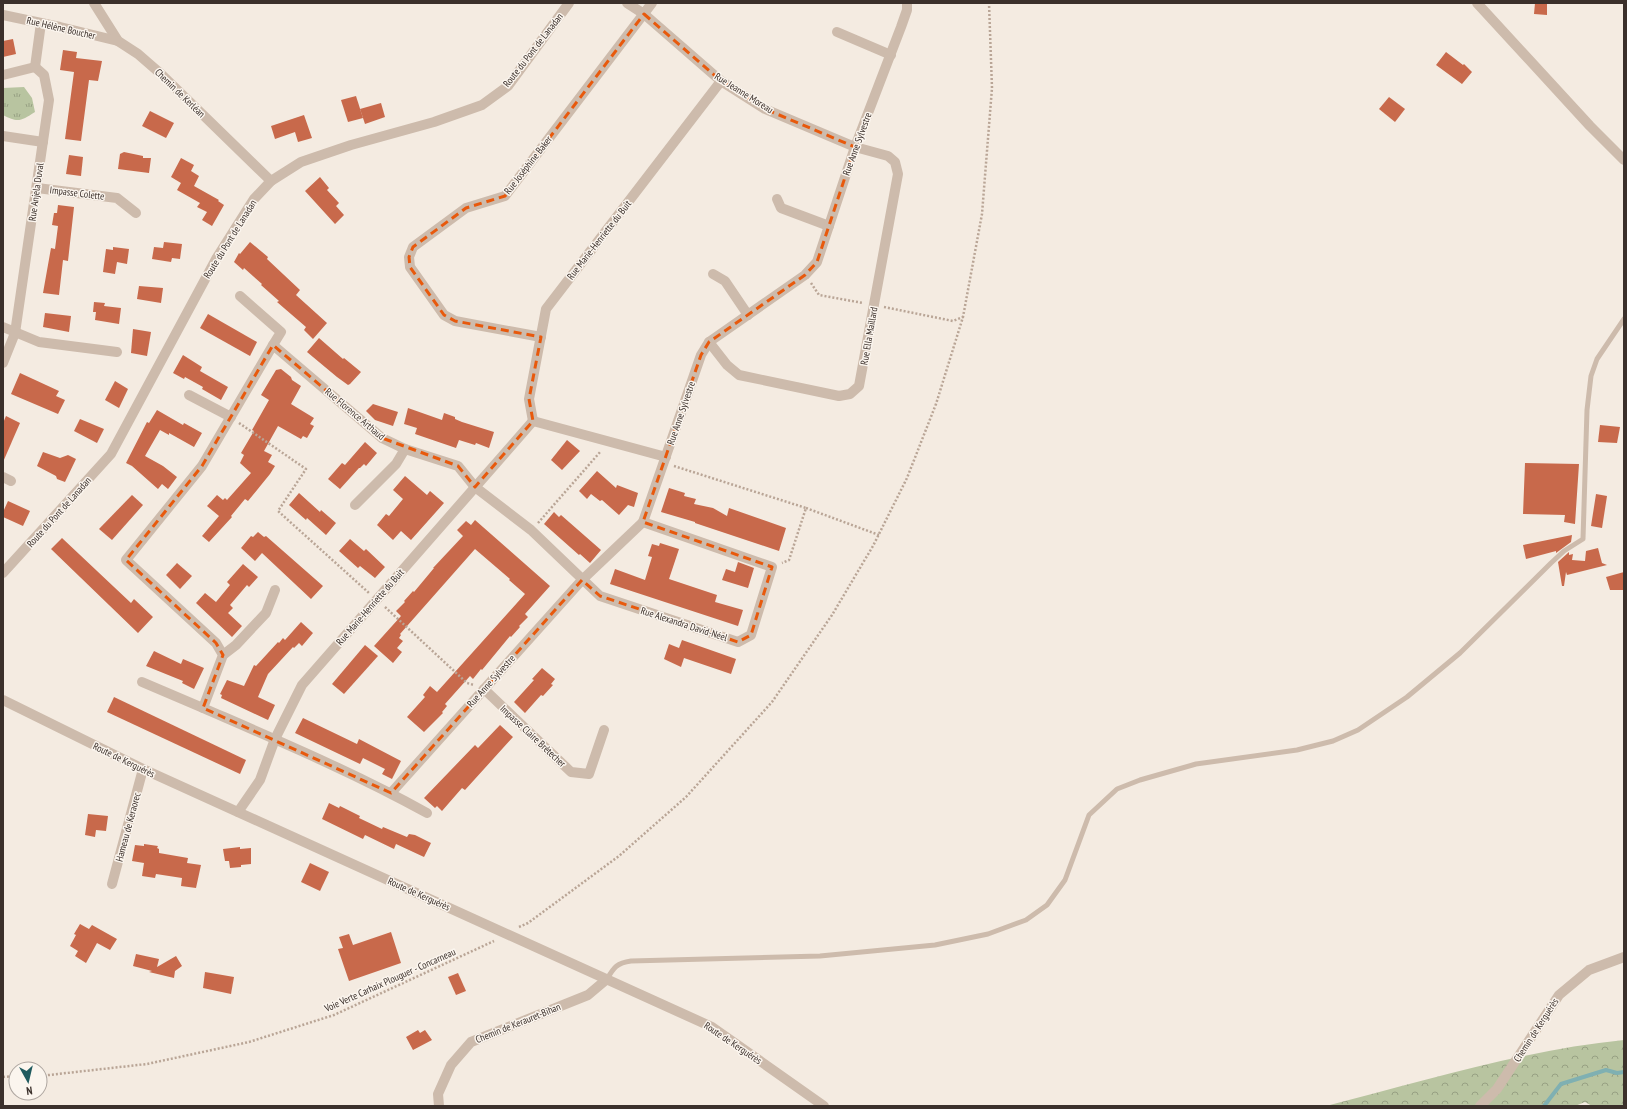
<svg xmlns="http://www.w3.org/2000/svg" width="1627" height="1109" font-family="'PT Sans Narrow',sans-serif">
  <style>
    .forest { fill: url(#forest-crowns) }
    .park { fill: url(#park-tufts) }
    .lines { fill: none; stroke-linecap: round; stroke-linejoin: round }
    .stream { stroke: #7fb0b2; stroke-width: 4 }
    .building { fill: #c8694b }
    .path { stroke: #b9a596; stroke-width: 2.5; stroke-dasharray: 2 2; stroke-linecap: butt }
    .service { stroke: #cdbbac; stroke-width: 5 }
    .minor { stroke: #cdbbac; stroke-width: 10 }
    .tertiary { stroke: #cdbbac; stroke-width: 10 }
    .marked { fill: none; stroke: #e8590c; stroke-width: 3; stroke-dasharray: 8 5; stroke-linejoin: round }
    .labels { text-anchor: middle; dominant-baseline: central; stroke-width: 3; stroke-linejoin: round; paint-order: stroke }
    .street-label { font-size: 10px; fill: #3b302b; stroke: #fbf5ee }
  </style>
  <defs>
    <pattern id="forest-crowns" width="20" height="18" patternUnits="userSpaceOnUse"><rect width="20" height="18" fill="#b8c4a0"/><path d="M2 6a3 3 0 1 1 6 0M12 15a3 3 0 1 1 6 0" fill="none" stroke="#97a083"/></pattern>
    <pattern id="park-tufts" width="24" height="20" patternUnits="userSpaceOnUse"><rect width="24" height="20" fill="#b8c4a0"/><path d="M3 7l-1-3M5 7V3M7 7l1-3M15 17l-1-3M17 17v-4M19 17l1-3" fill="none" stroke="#97a083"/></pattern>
  </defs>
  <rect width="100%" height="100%" fill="#f4ebe1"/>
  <!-- forest -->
  <path class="forest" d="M1624,1040V1106H1592L1585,1102L1575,1106H1326C1424,1081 1523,1050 1624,1040Z"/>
  <!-- park -->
  <path class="park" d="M24,87L32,98L35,112C21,121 18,123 3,115V88Z"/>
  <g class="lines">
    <!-- stream -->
    <path class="stream" d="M1544,1106L1561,1084L1606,1070L1617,1073L1624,1072"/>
  </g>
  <!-- building -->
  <g class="building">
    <path d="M1535,3H1547V15L1534,14Z"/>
    <path d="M13,39L16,54L3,57V41Z"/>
    <path d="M63,50L77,52L76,58L102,61L98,81L89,80L81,141L65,139L74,72L60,70Z"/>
    <path d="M1446,52L1463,65L1464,64L1472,72L1462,84L1436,65Z"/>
    <path d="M356,96L363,118L348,122L341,100Z"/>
    <path d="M1389,97L1405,109L1395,122L1379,109Z"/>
    <path d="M381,103L385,117L365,124L360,109Z"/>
    <path d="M150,111L174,123L166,138L142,126Z"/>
    <path d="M304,115L312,138L298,142L295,132L275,139L271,126Z"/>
    <path d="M124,152L143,156V158H151L149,173L118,169L120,154Z"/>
    <path d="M69,155L83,157L81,176L66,174Z"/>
    <path d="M181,158L194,165L191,171L199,176L194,186L219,200L218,201L224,205L212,226L202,220L207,212L197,207L200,203L177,190L181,183L171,177Z"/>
    <path d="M320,177L329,188L327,190L339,203L336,206L344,215L335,224L305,191Z"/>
    <path d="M58,205L74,207L68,261L63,260L59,295L43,293L51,248L55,249L58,226L52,225L54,213H57Z"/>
    <path d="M164,242L182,244L180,259L172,258L171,262L152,259L154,247L163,248Z"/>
    <path d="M250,242L268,257L267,259L300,290L296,295L327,323L313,339L304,330L306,327L277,302L279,301L261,285L262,284L244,268L243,270L234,262L239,253L240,254Z"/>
    <path d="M113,247L129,249L127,264L117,262L115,274L103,272L106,249L113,250Z"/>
    <path d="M139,286L163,288L161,303L137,299Z"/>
    <path d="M94,302L105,303L104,306L121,308L119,324L95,320L96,312H93Z"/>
    <path d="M45,313L71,316L69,332L43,327Z"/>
    <path d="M208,314L257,342L250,356L200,328Z"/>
    <path d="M133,329L151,332L147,356L131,353Z"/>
    <path d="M319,338L343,359L344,358L361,372L350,384L348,385L337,377L307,352Z"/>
    <path d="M183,355L202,367L200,371L228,387L221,400L202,389L203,387L185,377L184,379L173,373Z"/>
    <path d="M281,369L291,377L292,380L301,386L291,404L314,418L310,424L314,426L307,438L303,436L301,439L278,426L264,451L272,455L268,462L275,466L270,474L248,501L245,499L231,516L232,517L209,542L202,536L219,516L207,506L217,495L223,500L225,498L227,500L251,473L240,463L244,455L241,453L254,431L252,430L269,400L261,395L276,370Z"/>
    <path d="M20,373L59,391L56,396L65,400L58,414L11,394Z"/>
    <path d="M115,381L128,389L119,408L105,400Z"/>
    <path d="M373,404L398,412L393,426L375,420L366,411Z"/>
    <path d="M408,408L442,420L444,413L455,417V419L462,422L494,432L489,448L476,443L475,445L459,440L456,448L415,434L417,428L404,424Z"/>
    <path d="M157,410L183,425L184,423L202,433L194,447L169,433V435L160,430L145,456L163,466L177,477L168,489L162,484L158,489L132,466L126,463L147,422L149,423Z"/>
    <path d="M6,416L20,423L3,462V423Z"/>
    <path d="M80,419L104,429L97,443L74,431Z"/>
    <path d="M1600,425L1620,427L1617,443L1598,442Z"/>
    <path d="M567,440L580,451L562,470L551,460Z"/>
    <path d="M365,442L377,453L366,466L364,464L360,468H359L340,489L328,479L342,463L345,465Z"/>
    <path d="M43,452L60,458L68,455L76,459L65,482L57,479L56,476L37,466Z"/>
    <path d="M1525,463L1579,464L1575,524L1564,522L1565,515L1523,514Z"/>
    <path d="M597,471L616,488L617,485L638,493L634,507L628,505L619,515L602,500L600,501L591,494L587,499L579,491Z"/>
    <path d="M405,476L427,495L430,491L444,503L411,540L401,531L393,540L377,525L386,514L389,516L403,499L393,490Z"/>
    <path d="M669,488L685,493L684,496L696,499L694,504L713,508L727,516L729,508L786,528L779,551L695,523V522L661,512Z"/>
    <path d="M299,493L320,512L321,510L336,523L326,535L307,518L306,520L289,505Z"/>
    <path d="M1596,494L1607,496L1602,528L1591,526Z"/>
    <path d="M132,495L143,505L112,540L99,529Z"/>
    <path d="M8,501L30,511L23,526L3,517V512Z"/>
    <path d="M554,512L559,517L561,515L601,550L590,563L580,554L579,555L544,524Z"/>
    <path d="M475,520L550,586L525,614L528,617L519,626L520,627L511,637L510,636L482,670L481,669L473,679L470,676L445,704L447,706L442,712L443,713L424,732L407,717L425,697L423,695L430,686L437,692L525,594L509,580L510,579L475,549L400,634L401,635L399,638L403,641L397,648L402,652L393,663L374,646L401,616L396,611L405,602L404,601L413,591L414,592L434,568H433L463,536L457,530L466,521L471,525Z"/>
    <path d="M258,532L264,537L266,536L323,586L311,599L262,553L255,561L241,548L251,536L253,537Z"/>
    <path d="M1572,535L1571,542L1556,553V551L1526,559L1523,545Z"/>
    <path d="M62,538L131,603L134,599L153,617L138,633L51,549Z"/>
    <path d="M350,539L364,551L366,549L385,567L375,578L360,566L358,568L339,551Z"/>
    <path d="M660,543L679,549L669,579L717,595L715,602L743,610L738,626L610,584L615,569L645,580L652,557L648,556L652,544L659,546Z"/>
    <path d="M1598,548L1602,563L1607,565L1567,575L1566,572L1564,586H1562L1558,562L1569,552V555L1573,554L1572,560L1585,561L1586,551Z"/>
    <path d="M738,562L754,568L748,588L722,580L726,569L735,572Z"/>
    <path d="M177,563L192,576L180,589L166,575Z"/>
    <path d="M243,564L258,577L249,587L247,585L230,605L233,608L228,613L242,626L232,637L196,603L205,593L216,602L230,585L227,582Z"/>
    <path d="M1624,572V590H1610L1606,577Z"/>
    <path d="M301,622L313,633L302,646L299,643L294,648L293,647L268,674L258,697L275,705L268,720L221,698L222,695L220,694L227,680L244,686L254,665L256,666L278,642L279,643L283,638L285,640Z"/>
    <path d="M682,640L736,659L731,674L684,658L681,667L664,659L669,644L679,648Z"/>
    <path d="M365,645L378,656L344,694L332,684Z"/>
    <path d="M154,651L181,664L183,659L204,668L194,689L182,683L183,681L146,666Z"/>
    <path d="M542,668L555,679L551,684L553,685L543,696L541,695L525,713L514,702L534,680L532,679Z"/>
    <path d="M114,697L246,760L240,774L107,712Z"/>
    <path d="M303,718L357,744L359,739L401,761L392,779L382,774L385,769L363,758L360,764L295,733Z"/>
    <path d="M500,725L513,737L465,790L462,788L442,811L437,806L435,808L424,798L475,745L478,748Z"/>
    <path d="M329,803L339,808L340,806L360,816L359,818L382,829L383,827L407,837L409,834L415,835L431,843L424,857L396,844L394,849L365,835L363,839L322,819Z"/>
    <path d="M88,814L108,816L106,831L96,830L95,837L85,835Z"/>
    <path d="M144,844L158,846L157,848L159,849V853L188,858L187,863L201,865L196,888L181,886L182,878L156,874L155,878L142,876L144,863L132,861L135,845L144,846Z"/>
    <path d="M240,847V849L251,848V864L241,865V867L230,868L229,861H225L223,849Z"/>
    <path d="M310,863L329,872L320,891L301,882Z"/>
    <path d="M80,924L89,929L92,925L117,939L110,950L97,943L86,963L75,956L78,951L70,946L76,935L74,934Z"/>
    <path d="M391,932L401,963L349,981L338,949L343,948L339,937L349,934L353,945Z"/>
    <path d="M136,954L159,959L157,967L176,956L182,966L175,971L174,978L149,972L152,971L133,966Z"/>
    <path d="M205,972L234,977L231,994L203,988Z"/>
    <path d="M458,973L466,991L456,995L448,977Z"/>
    <path d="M418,1030L420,1033L425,1030L432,1040L413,1050L406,1037Z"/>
  </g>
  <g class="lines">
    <!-- path -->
    <g class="path">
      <path d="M811,283L819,295L863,303"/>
      <path d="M884,307L953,321L963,317"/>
      <path d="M239,423L306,469L278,511L369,593"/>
      <path d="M674,466L806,508L789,560L782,563"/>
      <path d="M806,508L879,535"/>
      <path d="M538,523L601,451"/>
      <path d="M385,607L467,683L474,685"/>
      <path d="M519,927L528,923L619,856L686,797L772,702L832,615L873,546L907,478L936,404L963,317L982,214L992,88L989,3"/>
      <path d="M40,1076L147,1064L249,1042L334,1015L494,941"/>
      <path d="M3,1077L16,1076"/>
    </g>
    <!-- service -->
    <path class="service" d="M607,979C614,967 617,963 631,961L820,956L935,945L988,934L1026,920L1047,905L1065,880L1089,815L1117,789L1140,780L1196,764L1297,750L1333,741L1358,730L1407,697L1460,653L1551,563L1564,551L1583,539L1587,410L1591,376L1597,359L1624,319"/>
    <!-- minor -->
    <g class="minor">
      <path d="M94,3L118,41L138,54L161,74L271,181"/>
      <path d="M627,3L644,14L721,81L765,109L855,147L888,156L895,162L898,174L859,386L850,394L839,396L739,375L727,365L709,342"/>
      <path d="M3,15L60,27L118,41"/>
      <path d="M837,32L891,55"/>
      <path d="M35,67L41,23"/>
      <path d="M3,75L35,67"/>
      <path d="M3,136L43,142"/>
      <path d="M37,188L117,198L136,213"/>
      <path d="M777,199L781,208L829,226"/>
      <path d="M713,274L725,281L748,315"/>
      <path d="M240,296L281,332L273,345"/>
      <path d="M3,327L39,342L117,352"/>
      <path d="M541,337L455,321L444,315L410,267L409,257L413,247L466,208L505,196L652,3"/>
      <path d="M3,363L15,333L49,100L44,75L35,67"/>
      <path d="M189,395L231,417"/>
      <path d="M533,421L529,399L546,309L721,81"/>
      <path d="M3,477L11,481"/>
      <path d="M355,505L396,464L405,449"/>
      <path d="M3,573L111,454L216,259L254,199L271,181L301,162L351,145L434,122L482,105L508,86L569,3"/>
      <path d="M223,655L236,645L266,613L275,590"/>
      <path d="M142,682L203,708"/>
      <path d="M484,689L571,772L589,774L604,730"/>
      <path d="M391,793L582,580L643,522L701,355L709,342L805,275L817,262L855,147L901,27L907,10V3"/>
      <path d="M238,812L260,780L275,739L302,685L533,421L666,457"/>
      <path d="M427,813C355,773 279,741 203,708L223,655L216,643L126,560L202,466L273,345L382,438L405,449L458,466L475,487L531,530L600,596L738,642L751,635L772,567L643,522"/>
      <path d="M112,884L143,769"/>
      <path d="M439,1106L438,1094L451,1065L471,1042L588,995L607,979"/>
      <path d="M1480,1106L1497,1089L1559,995L1589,970L1624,957"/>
    </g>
    <!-- tertiary -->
    <g class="tertiary">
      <path d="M1477,3L1590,126L1624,160"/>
      <path d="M3,700L143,769L712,1027L824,1106"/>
    </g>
  </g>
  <!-- marked area -->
  <path class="marked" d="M644,14L721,81L765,109L855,147L817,262L805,275L709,342L701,355L643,522L772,567L751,635L738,642L600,596L582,580L391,793L203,708L223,655L216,643L126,560L202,466L273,345L382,438L458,466L475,487L533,421L529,399L541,337L455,321L444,315L410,267L409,257L413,247L466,208L505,196Z"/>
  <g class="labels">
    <!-- street labels -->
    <g class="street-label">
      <text transform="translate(61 28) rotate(13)">Rue Hélène Boucher</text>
      <text transform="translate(533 50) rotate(-52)">Route du Pont de Lanadan</text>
      <text transform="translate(180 93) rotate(44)">Chemin de Kerléan</text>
      <text transform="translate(744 93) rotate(32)">Rue Jeanne Moreau</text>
      <text transform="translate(857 144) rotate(-70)">Rue Anne Sylvestre</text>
      <text transform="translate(528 165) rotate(-52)">Rue Joséphine Baker</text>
      <text transform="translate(36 192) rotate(-82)">Rue Anjela Duval</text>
      <text transform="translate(77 193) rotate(7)">Impasse Colette</text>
      <text transform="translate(230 239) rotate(-58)">Route du Pont de Lanadan</text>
      <text transform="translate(599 240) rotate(-52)">Rue Marie-Henriette du Buit</text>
      <text transform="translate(869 336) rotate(-80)">Rue Ella Maillard</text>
      <text transform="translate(681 413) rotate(-71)">Rue Anne Sylvestre</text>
      <text transform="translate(355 414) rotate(40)">Rue Florence Arthaud</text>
      <text transform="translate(59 512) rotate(-48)">Route du Pont de Lanadan</text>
      <text transform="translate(370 607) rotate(-49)">Rue Marie-Henriette du Buit</text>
      <text transform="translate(684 624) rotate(18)">Rue Alexandra David-Néel</text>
      <text transform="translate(491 681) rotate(-48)">Rue Anne Sylvestre</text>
      <text transform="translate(533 736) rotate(43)">Impasse Claire Brétecher</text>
      <text transform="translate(124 760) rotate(26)">Route de Kerguérès</text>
      <text transform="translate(128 827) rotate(-75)">Hameau de Keraorec</text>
      <text transform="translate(419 894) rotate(24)">Route de Kerguérès</text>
      <text transform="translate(390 980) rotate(-24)">Voie Verte Carhaix Plouguer - Concarneau</text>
      <text transform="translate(518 1023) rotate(-22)">Chemin de Kerauret-Bihan</text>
      <text transform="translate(1536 1030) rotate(-57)">Chemin de Kerguérès</text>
      <text transform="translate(733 1043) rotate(34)">Route de Kerguérès</text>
    </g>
  </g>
  <!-- border -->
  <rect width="1627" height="1109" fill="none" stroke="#3b302b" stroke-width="8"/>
  <!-- north arrow -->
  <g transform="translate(28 1081) rotate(172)"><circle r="19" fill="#fbf5ee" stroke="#aea6a0"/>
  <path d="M0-3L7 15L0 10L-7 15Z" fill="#1f5a5e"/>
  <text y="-6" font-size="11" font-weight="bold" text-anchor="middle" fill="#3b302b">N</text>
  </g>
</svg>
